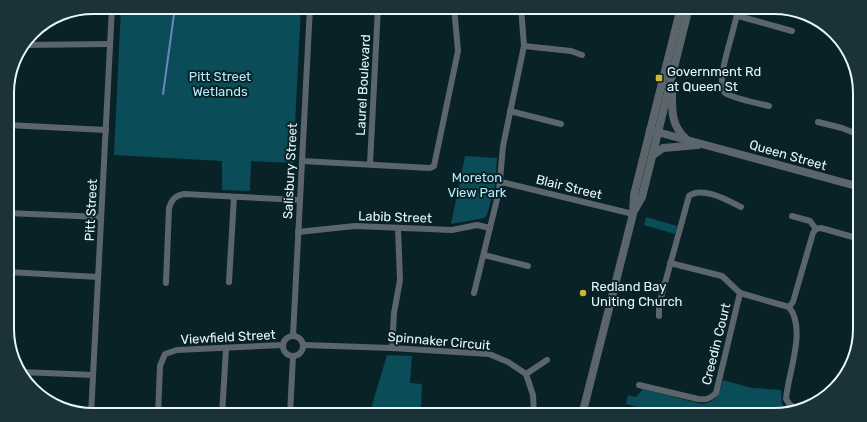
<svg xmlns="http://www.w3.org/2000/svg" width="867" height="422" font-family="Rubik,sans-serif">
  <style>
    .green { fill: #0a4c58 }
    .lines { fill: none; stroke-linecap: round; stroke-linejoin: round }
    .stream { stroke: #6888b7; stroke-width: 2 }
    .minor { stroke: #5c656b; stroke-width: 6 }
    .tertiary { stroke: #5c656b; stroke-width: 8 }
    .poi-dot { fill: #d4b635; stroke: #092227; stroke-width: 1.5 }
    .labels { text-anchor: middle; dominant-baseline: central; stroke-width: 4; stroke-linejoin: round; paint-order: stroke }
    .poi-label { font-size: 13px; fill: #e8f7fa; stroke: #092227; text-anchor: start }
    .park-label { font-size: 13px; fill: #b4ebf7; stroke: #092227 }
    .street-label { font-size: 13px; fill: #e8f7fa; stroke: #092227 }
    .rim { fill: none; stroke: #e8f7fa; stroke-width: 2 }
  </style>
  <rect width="100%" height="100%" fill="#092227"/>
  <!-- green -->
  <g class="green">
    <path d="M121,7H301L293,163L251,161L250,191L222,190V161L114,155Z"/>
    <path d="M465,156L497,158L495,186L487,215L484,218L451,224Z"/>
    <path d="M646,217L677,226L675,234L644,225Z"/>
    <path d="M387,355L412,356L410,383L422,384L421,409L424,410L421,415H369Z"/>
    <path d="M723,380L752,388L781,390L782,404L788,412L780,415L746,413V415H671L626,404L628,395L636,397L643,389L701,404C717,403 719,394 723,380Z"/>
  </g>
  <g class="lines">
    <!-- stream -->
    <path class="stream" d="M163,94L175,7"/>
    <!-- minor -->
    <g class="minor">
      <path d="M738,7C738,23 713,83 725,93C731,97 760,104 769,106"/>
      <path d="M738,16L792,31"/>
      <path d="M23,45L110,44"/>
      <path d="M524,46L571,51L582,55"/>
      <path d="M510,111L561,124"/>
      <path d="M818,122L842,128L859,135"/>
      <path d="M7,125L106,130"/>
      <path d="M302,161L430,168L434,166L458,51L454,7"/>
      <path d="M370,164L378,7"/>
      <path d="M501,182L633,214"/>
      <path d="M7,213L101,217"/>
      <path d="M792,216L810,221L816,229"/>
      <path d="M298,232L355,226L452,230L477,225L490,228"/>
      <path d="M484,255L528,266"/>
      <path d="M670,263L722,276L740,293L789,307C807,329 788,373 786,399L790,405L798,409"/>
      <path d="M8,272L98,277"/>
      <path d="M229,282L234,197"/>
      <path d="M166,283L169,208C172,199 175,196 184,194L299,200"/>
      <path d="M474,293L499,191L503,146L524,46L521,7"/>
      <path d="M789,307L793,302L813,233L816,229L821,228L860,239"/>
      <path d="M659,316V305L689,196C702,186 727,200 741,207"/>
      <circle cx="293" cy="346" r="10"/>
      <path d="M293,336L310,7"/>
      <path d="M304,345L392,348L489,354L508,362L526,374L533,395L534,415"/>
      <path d="M392,348L394,313L400,280L398,228"/>
      <path d="M21,372L93,375"/>
      <path d="M526,374L547,360"/>
      <path d="M639,385L698,399C706,400 710,399 716,393L740,293"/>
      <path d="M91,415L112,7"/>
      <path d="M158,415L160,366L165,354L177,350L283,345"/>
      <path d="M222,415L226,349"/>
      <path d="M290,415L293,356"/>
    </g>
    <!-- tertiary -->
    <g class="tertiary">
      <path d="M672,91C672,111 671,125 686,139"/>
      <path d="M650,130L860,187"/>
      <path d="M653,155L663,148L698,145"/>
      <path d="M634,211L642,197L689,7"/>
      <path d="M582,415L633,214L634,195L681,7"/>
    </g>
  </g>
  <!-- markers -->
  <g class="poi-dot">
    <rect x="655" y="74" width="8" height="8" rx="2"/>
    <circle cx="583" cy="293" r="4"/>
  </g>
  <g class="labels">
    <!-- poi labels -->
    <g class="poi-label">
      <text x="667" y="71">Government Rd<tspan x="667" dy="15">at Queen St</tspan></text>
      <text x="591" y="286">Redland Bay<tspan x="591" dy="15">Uniting Church</tspan></text>
    </g>
    <!-- park labels -->
    <g class="park-label">
      <text x="220" y="76">Pitt Street<tspan x="220" dy="15">Wetlands</tspan></text>
      <text x="477" y="177">Moreton<tspan x="477" dy="15">View Park</tspan></text>
    </g>
    <!-- street labels -->
    <g class="street-label">
      <text transform="translate(363 85) rotate(-87)">Laurel Boulevard</text>
      <text transform="translate(788 155) rotate(16)">Queen Street</text>
      <text transform="translate(290 171) rotate(-87)">Salisbury Street</text>
      <text transform="translate(569 187) rotate(14)">Blair Street</text>
      <text transform="translate(91 210) rotate(-87)">Pitt Street</text>
      <text transform="translate(395 217) rotate(2)">Labib Street</text>
      <text transform="translate(228 337) rotate(-3)">Viewfield Street</text>
      <text transform="translate(439 341) rotate(5)">Spinnaker Circuit</text>
      <text transform="translate(716 344) rotate(-76)">Creedin Court</text>
    </g>
  </g>
  <!-- crop -->
  <path d="M0 0H867V422H0ZM93 14H774A79 79 0 0 1 853 93V329A79 79 0 0 1 774 408H93A79 79 0 0 1 14 329V93A79 79 0 0 1 93 14Z" fill="#1b3338" fill-rule="evenodd"/>
  <path class="rim" d="M93 14H774A79 79 0 0 1 853 93V329A79 79 0 0 1 774 408H93A79 79 0 0 1 14 329V93A79 79 0 0 1 93 14Z"/>
</svg>
